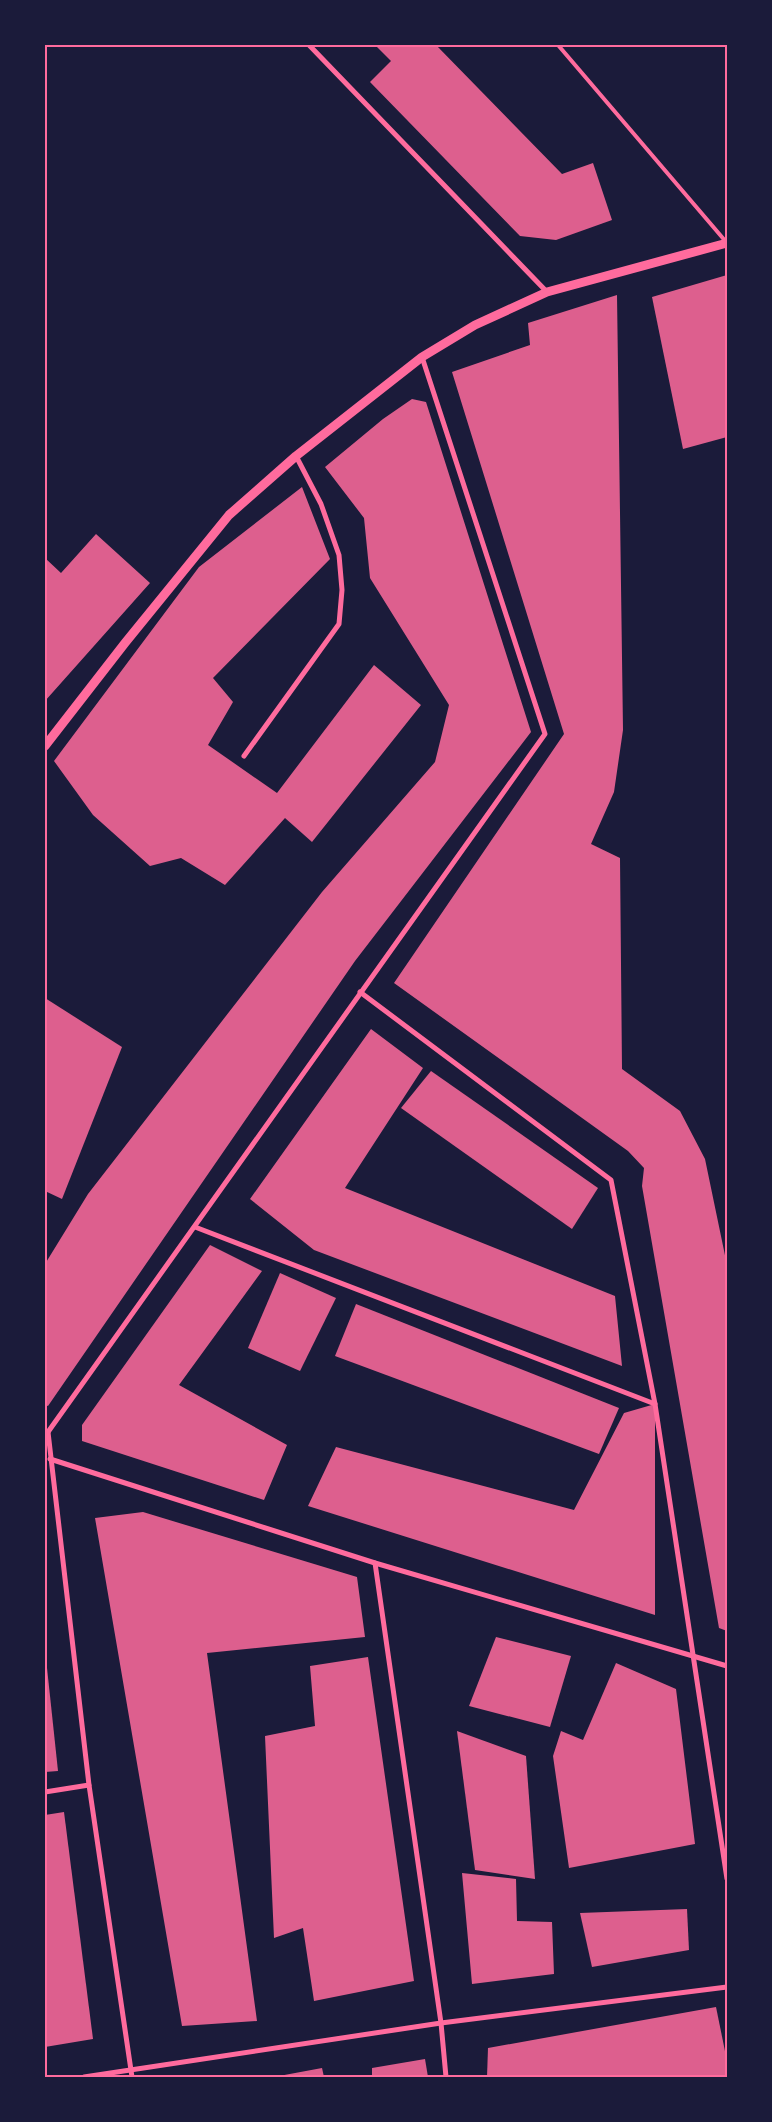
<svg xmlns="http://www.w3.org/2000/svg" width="772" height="2122" font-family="'PT Sans Narrow',sans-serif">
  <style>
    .building { fill: #dd5f8e }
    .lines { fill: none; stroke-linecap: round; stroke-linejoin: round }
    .service { stroke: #ff6b9d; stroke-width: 4 }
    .minor { stroke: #ff6b9d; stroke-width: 5 }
    .tertiary { stroke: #ff6b9d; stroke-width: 9 }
    .neatline { fill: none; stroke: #ff6b9d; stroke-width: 2 }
  </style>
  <rect width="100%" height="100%" fill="#1b1b3a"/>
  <!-- building -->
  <g class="building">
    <path d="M375,45H436L562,174L593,163L612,220L556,240L520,236L370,82L391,61Z"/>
    <path d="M727,275V437L683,449L652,297Z"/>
    <path d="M617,295L623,730L614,792L591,844L620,858L622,1069L680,1111L705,1159L727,1265V1631L719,1628L642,1186L644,1168L628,1151L394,983L564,734L452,372L530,345L528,323Z"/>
    <path d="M412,399L426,402L531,732L355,961L48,1406L45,1405V1264L88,1194L322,892L435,762L449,705L370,578L364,518L325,467L383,419Z"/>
    <path d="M302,487L330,559L213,678L233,702L208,745L277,793L374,665L421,705L312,842L285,818L225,885L181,858L150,866L93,815L54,761L199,567Z"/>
    <path d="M96,534L150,583L45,701V558L61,573Z"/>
    <path d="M45,998L122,1047L62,1199L45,1191Z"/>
    <path d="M371,1029L423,1068L345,1188L615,1296L622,1366L314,1250L250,1199Z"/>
    <path d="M431,1071L598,1188L572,1229L401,1108Z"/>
    <path d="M210,1245L262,1271L179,1385L287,1445L264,1500L82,1441V1425Z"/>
    <path d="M280,1273L336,1298L300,1371L248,1348Z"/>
    <path d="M356,1304L619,1408L599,1454L335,1356Z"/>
    <path d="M655,1404V1615L308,1506L336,1447L574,1510L624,1413Z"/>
    <path d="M143,1512L357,1577L365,1637L207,1653L257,2021L182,2026L95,1518Z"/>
    <path d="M496,1637L571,1656L550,1727L469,1706Z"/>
    <path d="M45,1649L58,1771L45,1772Z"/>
    <path d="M368,1657L414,1981L314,2001L303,1928L274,1938L265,1736L315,1726L310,1666Z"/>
    <path d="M616,1663L676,1689L695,1844L569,1868L553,1756L561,1731L583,1740Z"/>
    <path d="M457,1731L526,1756L535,1879L475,1870Z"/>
    <path d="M64,1812L93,2039L45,2047V1815Z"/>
    <path d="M462,1873L516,1879L517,1921L552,1922L554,1974L472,1984Z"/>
    <path d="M687,1909L689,1950L592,1967L580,1913Z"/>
    <path d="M716,2007L727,2061V2077H487L488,2048Z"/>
    <path d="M425,2059L428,2077H372V2068Z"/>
    <path d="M322,2068L324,2077H279V2076Z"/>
  </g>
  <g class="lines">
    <!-- service -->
    <path class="service" d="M558,45L727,243"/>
    <!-- minor -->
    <g class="minor">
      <path d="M309,45L547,292"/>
      <path d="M244,756L339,624L342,590L339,555L321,504L296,456"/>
      <path d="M360,992L611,1180L655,1404L727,1879"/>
      <path d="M195,1227L655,1404"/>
      <path d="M48,1432L545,734L422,357"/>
      <path d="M48,1432L89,1785L132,2077"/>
      <path d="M50,1459L375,1563L727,1666"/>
      <path d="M375,1563L441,2023L446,2077"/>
      <path d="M45,1792L89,1785"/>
      <path d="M84,2077L441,2023L727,1987"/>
    </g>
    <!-- tertiary -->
    <path class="tertiary" d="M45,746L125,643L229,515L296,456L422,357L475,325L547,292L727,243"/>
  </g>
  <!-- border -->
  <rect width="772" height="2122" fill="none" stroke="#1b1b3a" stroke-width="92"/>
  <rect x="46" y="46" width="680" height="2030" class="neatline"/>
</svg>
